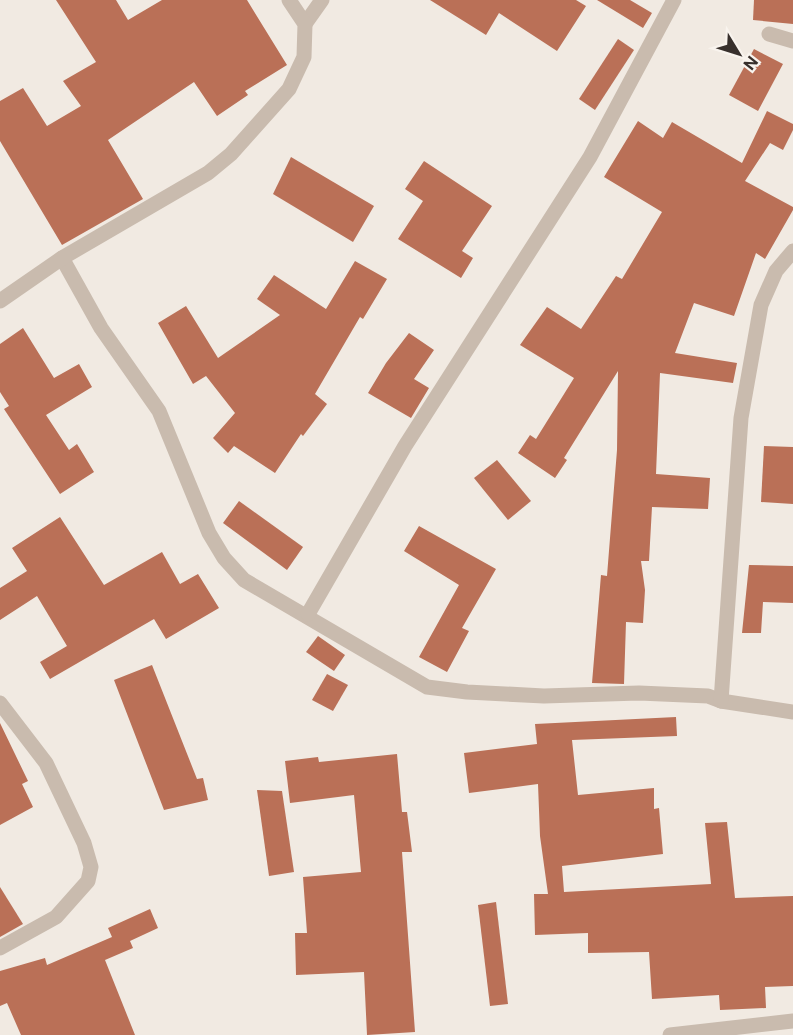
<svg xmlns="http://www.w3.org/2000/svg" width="793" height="1035" font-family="'Public Sans',sans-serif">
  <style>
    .building { fill: #ba7057 }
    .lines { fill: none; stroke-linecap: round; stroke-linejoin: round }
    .street { stroke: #c9bbae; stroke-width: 15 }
  </style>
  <rect width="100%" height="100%" fill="#f1eae2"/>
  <!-- building -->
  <g class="building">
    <path d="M56,0H116L128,20L162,0H247L287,65L245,91L248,95L217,116L194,82L108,140L143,199L62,245L0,141V101L23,88L47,126L81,106L63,81L96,62Z"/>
    <path d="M430,0H576L586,6L557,51L499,13L486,35Z"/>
    <path d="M597,0H630L652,13L643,28Z"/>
    <path d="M754,0H793V24L753,20Z"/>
    <path d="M618,39L634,50L595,110L579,99Z"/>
    <path d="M754,49L783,64L758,111L729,95Z"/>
    <path d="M767,111L793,124V130L783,150L770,143L745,181L793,207V210L765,259L756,253L734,316L694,303L675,353L737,363L733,383L660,373L656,474L710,478L708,509L652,507L649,561H641L645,590L643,623L626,622L624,684L592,683L601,575L607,576L617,450L618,371L564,458L567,460L555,478L518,453L530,435L536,439L574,378L520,345L547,307L581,329L616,276L622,279L662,212L604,177L638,121L663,138L672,122L742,163Z"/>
    <path d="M291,157L374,206L353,242L273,194Z"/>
    <path d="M424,161L492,206L462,251L473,258L461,278L398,239L423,201L405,189Z"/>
    <path d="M355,261L387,279L363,319L360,317L315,394L327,404L303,436L301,434L275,473L234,446L228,453L213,438L235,413L206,376L193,384L158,323L186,306L218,358L280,315L257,299L274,275L326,309Z"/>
    <path d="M23,328L54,378L79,364L92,387L46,415L69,450L77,444L94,472L60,494L4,409L9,406L0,392V344Z"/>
    <path d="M409,333L434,350L414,379L429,388L411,418L368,393L386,363Z"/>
    <path d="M764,446L793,447V504L761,502Z"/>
    <path d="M497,460L531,501L508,520L474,478Z"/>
    <path d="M239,501L303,547L287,570L223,523Z"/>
    <path d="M60,517L104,585L162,552L180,584L198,574L219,608L166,639L154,619L50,679L40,662L67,646L37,596L0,620V588L27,571L12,548Z"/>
    <path d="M419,526L496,569L462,628L469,631L447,672L419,657L459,585L404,551Z"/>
    <path d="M749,565L793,566V603L763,602L761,633H742Z"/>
    <path d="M318,636L345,655L334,671L306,652Z"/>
    <path d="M152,665L197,779L203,778L208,800L164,810L114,680Z"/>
    <path d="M327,674L348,685L333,711L312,700Z"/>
    <path d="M676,717L677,736L572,740L578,795L654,788V809L659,808L663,854L562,866L564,892L711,884L705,823L727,822L735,898L793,896V986L765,987L766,1008L720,1010L719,995L652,999L649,952L588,953V933L535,935L534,894H548L540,836L538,784L469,793L464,753L537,744L535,724Z"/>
    <path d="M0,723L28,781L22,784L33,807L0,825Z"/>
    <path d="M397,754L402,812H407L412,852H402L415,1032L367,1035L364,972L296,975L295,933H307L303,877L361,872L354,795L290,803L285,761L318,757L319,762Z"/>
    <path d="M257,790L282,791L294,872L269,876Z"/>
    <path d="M0,887L23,924L0,937Z"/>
    <path d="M496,902L508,1004L490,1006L478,905Z"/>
    <path d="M150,909L158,928L130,941L133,948L105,960L135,1035H21L7,1003L0,1006V971L45,958L47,965L112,937L108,928Z"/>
  </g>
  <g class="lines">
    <!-- street -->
    <g class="street">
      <path d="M305,24L322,0"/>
      <path d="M769,34L793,41"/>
      <path d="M62,258L101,328L159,411L209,533L224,558L244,580L427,687L467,692L544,696L639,693L708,696L721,701L793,712"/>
      <path d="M0,301L62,258L208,173L231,154L289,89L304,57L305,24L289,0"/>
      <path d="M308,614L405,446L590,157L674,0"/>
      <path d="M721,701L741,418L761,305L776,271L793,251"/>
      <path d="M0,703L46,763L84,843L91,867L88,881L56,917L0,948"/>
      <path d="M670,1035L793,1021"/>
    </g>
  </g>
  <!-- north arrow -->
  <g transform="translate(739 54) rotate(128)" stroke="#f9f4ee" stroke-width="4.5" paint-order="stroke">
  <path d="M0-4.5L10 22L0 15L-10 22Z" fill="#38302c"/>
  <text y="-9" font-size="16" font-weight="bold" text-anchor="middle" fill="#38302c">N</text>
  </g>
</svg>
